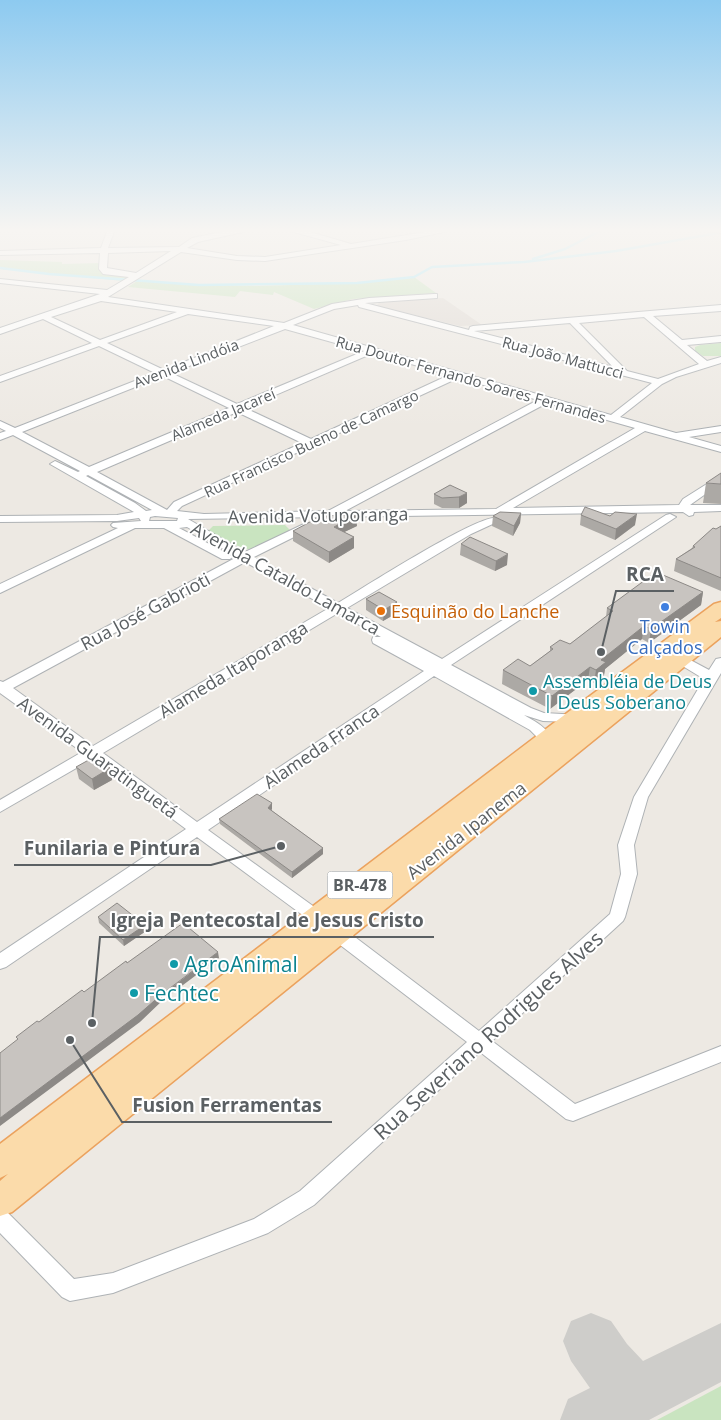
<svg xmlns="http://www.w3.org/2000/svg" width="721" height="1420" font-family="'Open Sans',sans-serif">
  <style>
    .education { fill: #e0dad4 }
    .green { fill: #c9e4c0 }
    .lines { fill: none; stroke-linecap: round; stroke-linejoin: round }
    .stream { stroke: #a5eafb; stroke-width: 2.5 }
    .taxiway { fill: #cecdca; fill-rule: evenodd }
    .minor-casing { stroke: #aeb2b5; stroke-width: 2 }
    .primary-casing { stroke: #eba25e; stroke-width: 3 }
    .minor { fill: #fff; fill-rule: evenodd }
    .primary { fill: #fbdbaa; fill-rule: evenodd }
    .wall { fill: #aca9a5 }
    .shaded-wall { fill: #8c8986 }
    .building { fill: #c8c4c0; stroke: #8c8986 }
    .shop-dot { fill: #3f7fe0; stroke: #fff; stroke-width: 2 }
    .food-dot { fill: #e8710a; stroke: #fff; stroke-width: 2 }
    .culture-dot { fill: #0f9aa8; stroke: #fff; stroke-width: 2 }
    .labels { text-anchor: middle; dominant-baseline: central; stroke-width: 4; stroke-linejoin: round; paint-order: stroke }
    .far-street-label { font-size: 15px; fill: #5b6063; stroke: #fff }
    .shield { fill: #fff; stroke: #8c9092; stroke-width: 1 }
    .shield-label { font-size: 16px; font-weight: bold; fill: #5b6063 }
    .street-label { font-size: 18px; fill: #5b6063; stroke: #fff }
    .food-label { font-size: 18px; fill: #c56008; stroke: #fff; text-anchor: start }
    .shop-label { font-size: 18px; fill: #366cbe; stroke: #fff }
    .culture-label { font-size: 18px; fill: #0d838f; stroke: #fff; text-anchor: start }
    .near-culture-label { font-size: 21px; fill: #0d838f; stroke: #fff; text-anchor: start }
    .near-street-label { font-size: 21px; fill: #5b6063; stroke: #fff }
    .leader { fill: none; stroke: #5b6063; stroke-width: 2 }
    .callout-dot { fill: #5b6063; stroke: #fff; stroke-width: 2 }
    .callout-label { font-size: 19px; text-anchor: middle; font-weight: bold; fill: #5b6063; stroke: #fff; stroke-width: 4; stroke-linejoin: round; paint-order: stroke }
  </style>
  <rect width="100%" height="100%" fill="#ede9e3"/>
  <!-- education -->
  <path class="education" d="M443,298L482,325L460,326L376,306L379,303Z"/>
  <!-- green -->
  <g class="green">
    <path d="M0,260L62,262V264L101,263L100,269L132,276L124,281L0,269Z"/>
    <path d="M414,277L436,293L353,299L314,309L274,292L273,295L240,291L235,297L128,287L137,281L199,285L258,286L357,283Z"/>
    <path d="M721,343V356H703L695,351V347L700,345Z"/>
    <path d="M285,525L290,530C276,537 261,550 244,549L208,531L213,526Z"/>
    <path d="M721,1386V1420H657Z"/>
  </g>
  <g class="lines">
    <!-- stream -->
    <g class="stream">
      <path d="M533,259L565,249L604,229"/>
      <path d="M0,268L49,274L199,285L357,283L414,277L432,267L524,262L616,251L718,233"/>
    </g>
    <!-- taxiway -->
    <path class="taxiway" d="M591,1313L611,1321L627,1344L643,1361L721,1323V1382L649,1420H560L568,1399L590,1388L571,1361L563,1341L571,1321Z"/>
    <!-- minor casing -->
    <g class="minor-casing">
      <g id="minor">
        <path d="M0,229H33L29,231H0Z"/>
        <path d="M108,229H115L108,248L179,247L192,238L236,229H247V231L198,242L187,248L237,256L265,257L341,245L290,231V229H300L351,244L444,229H458L406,240L265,261L237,260L181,252L108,297L284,323L332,304L369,298L434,294H437V298L365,303L469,330L470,327L473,326L721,305V311L653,316L682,340L721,336V342L687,345L707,361L721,357V363L676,377L662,384L620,417L676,433L721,426V432L689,437L721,446V452L645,431L513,508L679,505L683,499L721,475V483L690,505H721V511L694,512L693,515L689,516L683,512L188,519L245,552L306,523H314L316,525L314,527L254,557L338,603C360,590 480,513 497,518L499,520L497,522L471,534L347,608L442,659L666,515L670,514L676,517L451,665L531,708L544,713L580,715L582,718L580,721L575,722L543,721L524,715C534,721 543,725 550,735L547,747H537L535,744L536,736L530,730L434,676L208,830L324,914L326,918L324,922L318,924L312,922L197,837L6,967L0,969V953L186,829L92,759L0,812V800L82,752L0,693V681L3,682L237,557L187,527L179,528L230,555L232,557L230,559H222L164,528H135L0,593V584L118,528L113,527L111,525L113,523L141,521L139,518L117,521L0,522V516L117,515L134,512L50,464L55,461L78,472L80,471L13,435L0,440V433L6,431L0,428V421L15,428L155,373L99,346L0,382V376L92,343L43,319L0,334V328L100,294L0,283V279L107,290L129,277L103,274L99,269L100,253L0,255V251L101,248ZM171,251L136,273L107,268L108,253ZM101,301L177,312L100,340L51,317ZM358,305L359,307L652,383L611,415L293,325L334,309ZM188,314L274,326L164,370L107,343ZM644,317L699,364L658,379L627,371L579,323ZM570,323L613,367L474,331ZM285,329L364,351L237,404L171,373ZM373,353L449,375L311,439L245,408ZM163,376L229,408L89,467L22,432ZM458,378L538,400L328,511L204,514L177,511L182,506ZM547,403L635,428L496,509L345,511ZM237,412L302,443L174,502L167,510L97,472ZM88,475L152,510L146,511L135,503L86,476ZM155,516L178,518L177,521H149L150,517ZM245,562L329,608L93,746L13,688ZM338,613L381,637H373L372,640L373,643L424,671L197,822L103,753Z"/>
        <path d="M708,229H721V233L709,231Z"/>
        <path d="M681,655L709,670L716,659L721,658V673L648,797L634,845L637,874L625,917L623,921L492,1041L575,1104L721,1046V1062L573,1121L566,1119L480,1052L314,1205L268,1233L113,1293L70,1301L62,1297L0,1233V1209L7,1212L74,1279L113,1273L254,1219L300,1191L467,1042L331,938L329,933L331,928L337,927L343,928L479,1031L610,914L621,874L618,845L634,797L704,679L676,662L674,659L676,656Z"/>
      </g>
    </g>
    <!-- primary casing -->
    <g class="primary-casing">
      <path id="primary" d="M721,602V618L715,622L721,621V637L12,1212L0,1216V1181L8,1174L0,1178V1144L567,713L714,604Z"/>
    </g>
    <!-- minor -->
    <use href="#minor" class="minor"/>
    <!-- primary -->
    <use href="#primary" class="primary"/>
  </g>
  <!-- wall -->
  <g class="wall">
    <path d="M706,483L721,484V504L703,503Z"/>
    <path d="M450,485L467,503L459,508H442L434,504V494Z"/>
    <path d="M521,513L520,523L513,536L492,526L493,516Z"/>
    <path d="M581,515L610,516L635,525L615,540L580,525Z"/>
    <path d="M357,526L344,532L354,537V548L329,563L293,541V531Z"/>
    <path d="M721,526V591L674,571L676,559L692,548L693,546Z"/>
    <path d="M461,544L507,565L495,571L460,555Z"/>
    <path d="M703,592L701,605L649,643L642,639L605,669L604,675L594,683L588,680L550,709L502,684L503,670L530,666L550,651V647L570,644L606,617L607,608Z"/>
    <path d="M366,599L397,613L383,621L366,610Z"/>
    <path d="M76,767L110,768L112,780L94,790L79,779Z"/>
    <path d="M272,803V809L271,810L323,848V854L292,878L220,824L219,819Z"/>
    <path d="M98,917L146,931L124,946L99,923Z"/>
  </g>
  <!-- shaded-wall -->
  <g class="shaded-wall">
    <path d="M467,493V503L459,508V497Z"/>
    <path d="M521,513L520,523L513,536L514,526Z"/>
    <path d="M637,514L635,525L615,540L616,529Z"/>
    <path d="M356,515L357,526L334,537V527Z"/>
    <path d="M354,537V548L329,563V552Z"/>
    <path d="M508,554L507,565L495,571L496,561Z"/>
    <path d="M703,592L701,605L649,643L651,629Z"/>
    <path d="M397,602V613L383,621L384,610Z"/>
    <path d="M644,626L642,639L605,669L604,675L594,683L596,670L601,660Z"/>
    <path d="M590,667L588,680L550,709L552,696Z"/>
    <path d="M110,768L112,780L94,790L92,779Z"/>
    <path d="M272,803V809L269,814L268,808Z"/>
    <path d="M323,848V854L292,878V872Z"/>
    <path d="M145,925L146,931L124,946L123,940Z"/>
    <path d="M218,952L219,958L163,1000L140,1022L0,1126V1118Z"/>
  </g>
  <!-- building -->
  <g class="building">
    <path d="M721,473V484L706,483Z"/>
    <path d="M450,485L467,493L459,497L442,498L434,494Z"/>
    <path d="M585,507L610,516L615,512L637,514L616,529L581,515Z"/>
    <path d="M500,512L521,513L514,526L493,516Z"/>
    <path d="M356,515L334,527L354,537L329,552L293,531L321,516Z"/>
    <path d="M721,526V578L676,559L695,547L693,546L713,528L716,529Z"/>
    <path d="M470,537L508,554L496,561L461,544Z"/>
    <path d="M656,572L703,592L651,629L644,626L601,660L606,662L596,670L590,667L552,696L503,670L518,659L530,666L553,649L550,647L560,640L570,644L613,611L607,608Z"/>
    <path d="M379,592L397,602L384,610L366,599Z"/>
    <path d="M94,757L110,768L92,779L76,767Z"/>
    <path d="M257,794L272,803L268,808L323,848L292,872L219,819Z"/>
    <path d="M117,903L145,925L123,940L98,917Z"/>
    <path d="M183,923L218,952L162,994L138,1015L0,1118V1053L18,1039L16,1037L37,1021L39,1022L82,990L84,992L126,961L127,963Z"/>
  </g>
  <!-- sky -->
  <linearGradient id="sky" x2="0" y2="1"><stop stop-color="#8dcaf0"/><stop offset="0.54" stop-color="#f7f5f2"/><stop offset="1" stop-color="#f7f5f2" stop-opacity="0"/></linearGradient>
  <rect width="721" height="427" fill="url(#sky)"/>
  <!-- markers -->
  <circle class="shop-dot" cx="665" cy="607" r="5"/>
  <circle class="food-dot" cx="381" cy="611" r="5"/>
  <g class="culture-dot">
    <circle cx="533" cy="691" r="5"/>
    <circle cx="174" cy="964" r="5"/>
    <circle cx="134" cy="993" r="5"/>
  </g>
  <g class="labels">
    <!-- far-street labels -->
    <g class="far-street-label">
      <text transform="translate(563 357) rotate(15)">Rua João Mattucci</text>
      <text transform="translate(186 363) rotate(-21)">Avenida Lindóia</text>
      <text transform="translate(471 379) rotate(16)">Rua Doutor Fernando Soares Fernandes</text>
      <text transform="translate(223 414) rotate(-23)">Alameda Jacareí</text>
      <text transform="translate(311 443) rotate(-25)">Rua Francisco Bueno de Camargo</text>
    </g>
    <!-- shield labels -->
    <rect class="shield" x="327.5" y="871.5" width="65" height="27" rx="4"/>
    <g class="shield-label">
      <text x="360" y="885">BR-478</text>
    </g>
    <!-- street labels -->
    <g class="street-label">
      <text transform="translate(318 515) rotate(-1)">Avenida Votuporanga</text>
      <text transform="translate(286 578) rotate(29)">Avenida Cataldo Lamarca</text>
      <text transform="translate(145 611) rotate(-28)">Rua José Gabrioti</text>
      <text transform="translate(233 669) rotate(-31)">Alameda Itaporanga</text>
      <text transform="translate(321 746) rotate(-34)">Alameda Franca</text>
      <text transform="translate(98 757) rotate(36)">Avenida Guaratinguetá</text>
      <text transform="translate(466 830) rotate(-38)">Avenida Ipanema</text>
    </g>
    <!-- food labels -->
    <g class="food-label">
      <text x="391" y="611">Esquinão do Lanche</text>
    </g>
    <!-- shop labels -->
    <g class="shop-label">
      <text x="665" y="626">Towin<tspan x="665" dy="21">Calçados</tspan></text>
    </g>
    <!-- culture labels -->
    <g class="culture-label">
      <text x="543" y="681">Assembléia de Deus<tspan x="543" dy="21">| Deus Soberano</tspan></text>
    </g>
    <!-- near-culture labels -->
    <g class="near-culture-label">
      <text x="184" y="964">AgroAnimal</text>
      <text x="144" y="993">Fechtec</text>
    </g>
    <!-- near-street labels -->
    <g class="near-street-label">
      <text transform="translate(488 1035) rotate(-42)">Rua Severiano Rodrigues Alves</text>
    </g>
  </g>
  <!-- callouts -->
  <path class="leader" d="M601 652L616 591H674M281 846L211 865H14M92 1023L100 937H434M70 1040L122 1122H332"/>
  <g class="callout-dot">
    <circle cx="601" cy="652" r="5"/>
    <circle cx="281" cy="846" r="5"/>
    <circle cx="92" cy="1023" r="5"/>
    <circle cx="70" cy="1040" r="5"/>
  </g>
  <g class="callout-label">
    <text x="645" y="581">RCA</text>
    <text x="112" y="855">Funilaria e Pintura</text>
    <text x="267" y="927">Igreja Pentecostal de Jesus Cristo</text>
    <text x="227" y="1112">Fusion Ferramentas</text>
  </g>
</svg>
